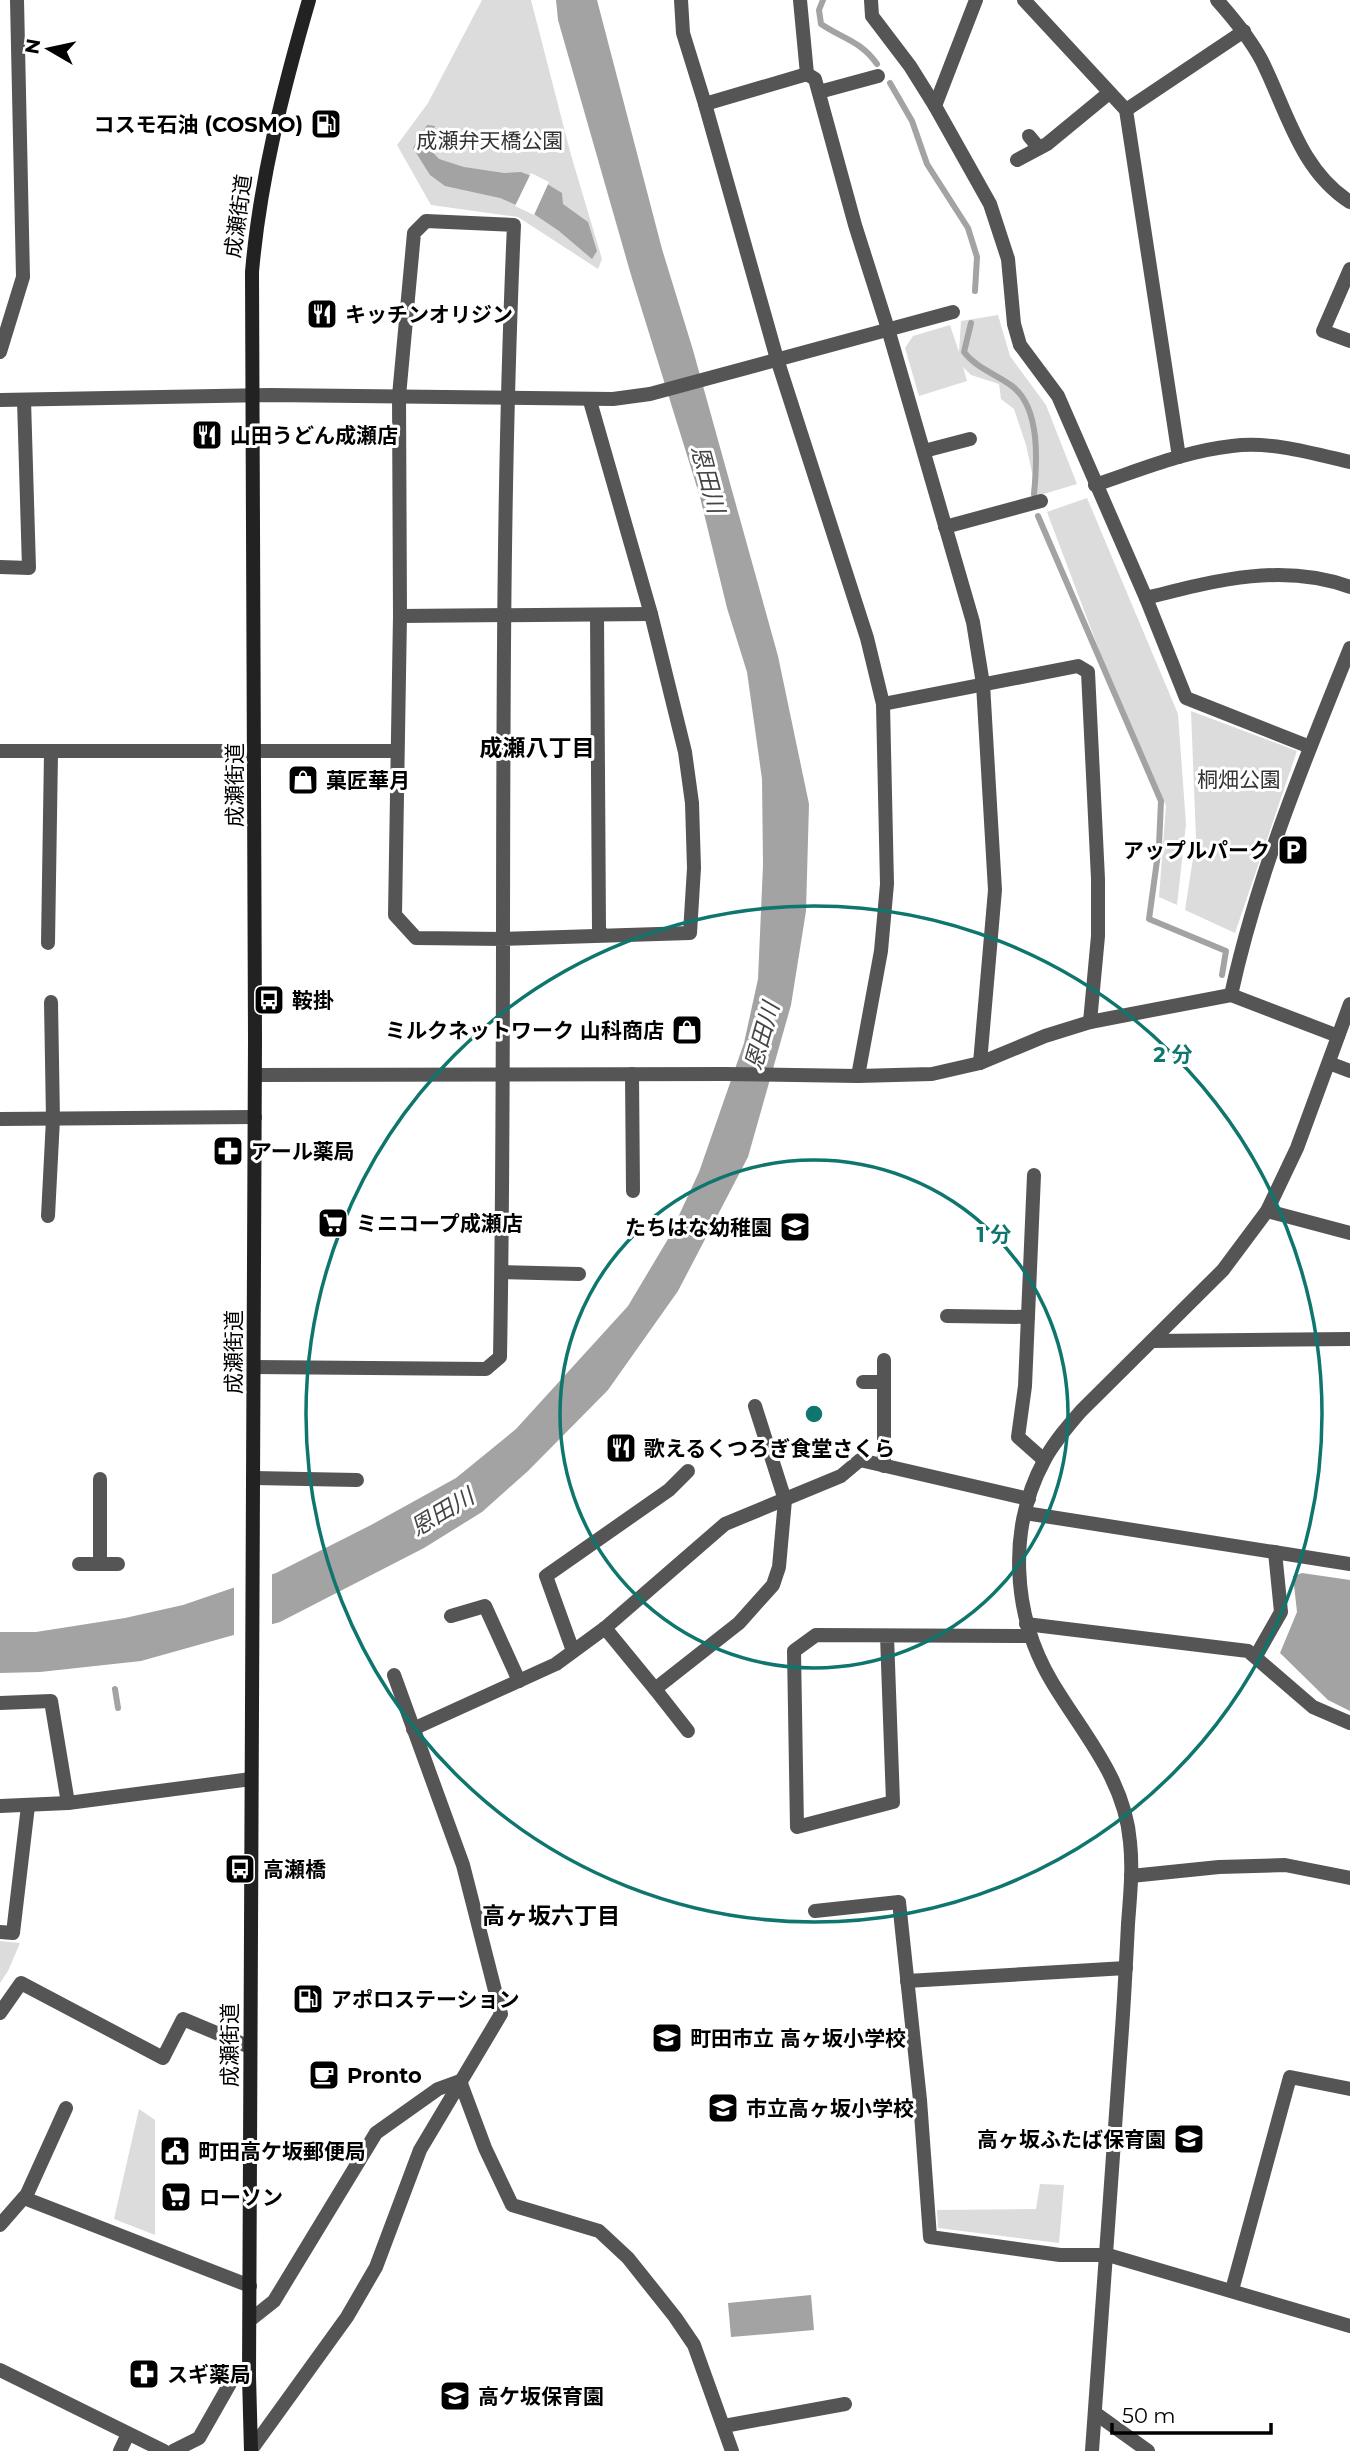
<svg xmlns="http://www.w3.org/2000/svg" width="1350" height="2451" font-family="Montserrat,'Noto Sans JP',sans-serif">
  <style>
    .green { fill: #dcdcdc }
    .water { fill: #a3a3a3 }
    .pier { fill: #fff }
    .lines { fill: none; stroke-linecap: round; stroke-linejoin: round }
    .stream { stroke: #a3a3a3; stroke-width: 6 }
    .minor { stroke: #555; stroke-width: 14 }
    .tertiary { stroke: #555; stroke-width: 14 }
    .secondary { stroke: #222; stroke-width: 14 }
    .ring { fill: none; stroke: #0f766e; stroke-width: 3.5 }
    .labels { text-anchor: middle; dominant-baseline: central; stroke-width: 6; stroke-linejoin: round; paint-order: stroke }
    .poi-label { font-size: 21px; font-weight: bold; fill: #000; stroke: #fff; text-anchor: start }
    .park-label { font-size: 21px; fill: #333; stroke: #fff }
    .street-label { font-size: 21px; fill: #000; stroke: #fff }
    .water-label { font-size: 23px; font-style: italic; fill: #444; stroke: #fff }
    .neighbourhood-label { font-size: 23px; font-weight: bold; fill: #000; stroke: #fff }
    .centre { fill: #0f766e; stroke: #fff; stroke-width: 3.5 }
    .ring-label { font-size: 21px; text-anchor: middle; font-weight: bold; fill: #0f766e; stroke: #fff; stroke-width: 6; stroke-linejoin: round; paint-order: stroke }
  </style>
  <rect width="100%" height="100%" fill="#fff"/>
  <!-- green -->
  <g class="green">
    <path d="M482,0H531L571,155L602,259L598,269L518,217L431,205L397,145L428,103Z"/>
    <path d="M998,315L1010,356L1046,405L1077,484L1037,496L1026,445L1014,409L1001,399L999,384L971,375L963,367L967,381L919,396L905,348L913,336L950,325L959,352L961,321Z"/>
    <path d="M1087,498L1178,714L1186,824L1177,905L1159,897L1166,806L1105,666L1047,512Z"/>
    <path d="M1191,711L1297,751L1235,933L1185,910L1196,839Z"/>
    <path d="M0,1941L20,1943L8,1971L0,1983Z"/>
    <path d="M139,2109L155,2120V2235L114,2219Z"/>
    <path d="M1040,2184L1064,2185L1059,2243L938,2228L937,2210L1036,2209Z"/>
  </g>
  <!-- water -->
  <g class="water">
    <path d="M556,0H597L662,249L693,350L778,656L809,804L806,911L791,1005L748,1157L678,1291L608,1390L528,1471L482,1512L424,1548L280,1622L141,1661L40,1672L0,1673V1632H36L125,1618L183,1605L276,1573L371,1525L456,1478L516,1429L628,1306L668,1239L699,1172L744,1043L758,979L763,865L762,779L747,672L727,608L700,497L631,275L558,20Z"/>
    <path d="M427,125L435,126L425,144L439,159L464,167L504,173L521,172L539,179L562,193L563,204L588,222L597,251L592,259L559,231L528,210L500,198L445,186L430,175L413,148Z"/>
    <path d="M1302,1573L1350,1580V1711L1328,1700L1280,1653L1297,1612L1293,1576Z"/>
    <path d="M811,2295L814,2330L731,2337L728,2303Z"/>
  </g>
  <!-- pier -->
  <g class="pier">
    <path d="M531,173L549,182L534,215L515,206Z"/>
    <path d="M272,1570V1628L234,1639V1584Z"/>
  </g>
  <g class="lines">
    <!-- stream -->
    <g class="stream">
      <path d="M823,0L819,10L821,24C843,39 861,41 877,64"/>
      <path d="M890,83L912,121L927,164L968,228L977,257L975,291"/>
      <path d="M971,323L964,352C976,368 996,374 1012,386C1041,408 1037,463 1034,494"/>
      <path d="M1038,516L1161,801L1159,846L1149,919L1226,951L1222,975"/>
      <path d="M115,1689L118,1708"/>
    </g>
    <!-- minor -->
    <g class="minor">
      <path d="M681,0L683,33L705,104L777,359L867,638L883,704L887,884L881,951L858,1076"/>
      <path d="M800,0L807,74L815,79L855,225L888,329L973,622L983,684L995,890L980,1063"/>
      <path d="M871,0L872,16L910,66L935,106L990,204L1008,259L1014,324L1020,345L1058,396L1146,598L1186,698L1310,747"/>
      <path d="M1024,0L1126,110L1179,457"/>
      <path d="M819,92L878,76"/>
      <path d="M705,104L807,74"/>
      <path d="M935,106L976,0"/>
      <path d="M1126,110L1244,31"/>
      <path d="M1029,136L1039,148"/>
      <path d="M1017,160L1047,144L1109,93"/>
      <path d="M1350,269L1323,331L1350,341"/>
      <path d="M0,352L23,277L17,0"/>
      <path d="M0,400L270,395L613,399L650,394L953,312"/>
      <path d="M924,451L970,439"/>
      <path d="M1095,485C1140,470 1185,451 1232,446C1271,441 1312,453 1350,462"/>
      <path d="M945,527L1041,501"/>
      <path d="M0,567L29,568L24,400"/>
      <path d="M1146,598C1213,581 1282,562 1350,587"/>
      <path d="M597,615L599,930L602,934"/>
      <path d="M400,616L651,614"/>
      <path d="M883,704L1078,666L1088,672L1098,879V936L1090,1022"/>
      <path d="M0,751H397"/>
      <path d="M48,943L51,753"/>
      <path d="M1231,995C1257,875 1304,762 1350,648"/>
      <path d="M1329,1063L1350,1071"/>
      <path d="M632,1074L633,1191"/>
      <path d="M255,1075L725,1074L858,1076L932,1074L980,1063L1045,1036L1090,1022L1231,995L1338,1036"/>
      <path d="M0,1119L255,1117"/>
      <path d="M1034,1175L1025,1386L1018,1437L1044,1460"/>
      <path d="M1267,1211L1350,1233"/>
      <path d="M48,1216L53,1119L51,1002"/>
      <path d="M502,1272L579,1274"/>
      <path d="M947,1316L1028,1317"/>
      <path d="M884,1360V1466"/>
      <path d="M254,1367L486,1369L500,1357C507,980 497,602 514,225L426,221L414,233L399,396L400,616L395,915L416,938L504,939L690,933L694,868L692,803L685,752L651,614L590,401"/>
      <path d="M863,1382H884"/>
      <path d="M253,1478L357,1480"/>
      <path d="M1025,1513L1350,1564"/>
      <path d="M79,1564H118"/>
      <path d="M100,1564V1479"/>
      <path d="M451,1616L485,1606L519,1681"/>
      <path d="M1026,1624L1248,1651L1313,1707L1350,1723"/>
      <path d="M605,1628L655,1689L739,1623L773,1585L779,1567L785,1500L755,1406"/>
      <path d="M887,1636L893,1802L797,1827L794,1651L816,1635L1030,1636"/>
      <path d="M573,1651L546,1576L669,1490L688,1471"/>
      <path d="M1256,1656L1281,1612L1275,1552"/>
      <path d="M655,1689L688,1731"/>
      <path d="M0,1703L51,1701L68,1803"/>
      <path d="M413,1729L556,1664L605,1628L725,1524L841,1476L860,1460L1029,1499"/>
      <path d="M1131,1876L1219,1867L1285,1865L1350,1878"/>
      <path d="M815,1911L899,1902L920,2100L930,2237L1060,2255H1108"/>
      <path d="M0,1932L13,1933L28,1806"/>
      <path d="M907,1981L1126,1968"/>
      <path d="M0,2013L21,1983L163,2058L183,2019L250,2047"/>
      <path d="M460,2081L485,2148L512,2205L599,2231L628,2258L675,2317L694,2345L732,2451"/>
      <path d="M24,2198L250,2286"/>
      <path d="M0,2225L27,2194L66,2108"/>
      <path d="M250,2320L274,2301L376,2133L438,2089L460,2081"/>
      <path d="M0,2370L164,2451"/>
      <path d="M1095,2413L1148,2451"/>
      <path d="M724,2426L845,2404"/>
      <path d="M251,2450L347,2317L376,2267L420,2150L501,2014L463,1865L394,1675"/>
      <path d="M120,2451L128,2434"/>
      <path d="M173,2451L199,2438L232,2380L249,2376"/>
    </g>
    <!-- tertiary -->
    <g class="tertiary">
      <path d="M1217,0C1234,19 1250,38 1262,61C1287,111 1300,170 1350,202"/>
      <path d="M1153,1341L1350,1339"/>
      <path d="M0,1806L68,1803L251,1779"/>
      <path d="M1108,2255L1350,2326"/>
      <path d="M1232,2290L1290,2077L1350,2089"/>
      <path d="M1092,2451C1101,2315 1112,2179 1121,2043C1124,2003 1126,1964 1128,1924C1130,1897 1133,1869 1130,1842C1125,1779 1083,1734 1052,1682C1012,1615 1007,1528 1045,1459C1055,1441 1068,1426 1081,1411L1223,1270L1267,1211L1297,1148L1350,1004"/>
    </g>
    <!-- secondary -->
    <path class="secondary" d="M251,2451L249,2376L255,1039L252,272C260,179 283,90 309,0"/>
  </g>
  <!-- distance rings -->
  <g class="ring">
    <circle cx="814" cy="1414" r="254"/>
    <circle cx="814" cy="1414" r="508"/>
  </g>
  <!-- icons -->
  <defs>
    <g id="fuel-square" transform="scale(1.575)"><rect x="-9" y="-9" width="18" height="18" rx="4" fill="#000" stroke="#fff"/><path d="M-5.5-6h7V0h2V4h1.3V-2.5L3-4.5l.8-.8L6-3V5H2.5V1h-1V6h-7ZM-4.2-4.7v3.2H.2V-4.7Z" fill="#fff"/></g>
    <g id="restaurant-square" transform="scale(1.575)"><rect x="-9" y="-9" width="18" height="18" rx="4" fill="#000" stroke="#fff"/><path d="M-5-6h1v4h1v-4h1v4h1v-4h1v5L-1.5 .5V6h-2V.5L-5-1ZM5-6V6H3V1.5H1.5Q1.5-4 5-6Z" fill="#fff"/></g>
    <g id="shop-square" transform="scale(1.575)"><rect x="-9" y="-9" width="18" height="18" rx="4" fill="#000" stroke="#fff"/><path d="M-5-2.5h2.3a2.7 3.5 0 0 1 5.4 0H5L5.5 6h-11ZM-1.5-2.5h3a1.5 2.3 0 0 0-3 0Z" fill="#fff"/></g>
    <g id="parking-square" transform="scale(1.575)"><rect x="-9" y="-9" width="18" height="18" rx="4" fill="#000" stroke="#fff"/><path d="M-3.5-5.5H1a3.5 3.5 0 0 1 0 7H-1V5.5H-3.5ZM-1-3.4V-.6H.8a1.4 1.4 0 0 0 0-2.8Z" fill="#fff"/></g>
    <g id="bus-square" transform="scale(1.575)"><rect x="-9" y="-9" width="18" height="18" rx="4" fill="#000" stroke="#fff"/><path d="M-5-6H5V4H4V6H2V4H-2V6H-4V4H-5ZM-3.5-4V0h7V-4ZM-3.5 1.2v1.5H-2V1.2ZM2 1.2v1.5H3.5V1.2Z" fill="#fff"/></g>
    <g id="pharmacy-square" transform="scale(1.575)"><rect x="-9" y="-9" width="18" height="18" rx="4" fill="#000" stroke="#fff"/><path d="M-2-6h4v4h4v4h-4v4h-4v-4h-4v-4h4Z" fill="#fff"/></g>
    <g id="supermarket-square" transform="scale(1.575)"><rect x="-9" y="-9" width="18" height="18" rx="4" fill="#000" stroke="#fff"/><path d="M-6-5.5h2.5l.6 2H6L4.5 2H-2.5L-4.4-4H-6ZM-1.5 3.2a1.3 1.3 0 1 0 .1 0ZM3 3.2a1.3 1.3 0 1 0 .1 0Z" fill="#fff"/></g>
    <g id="school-square" transform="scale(1.575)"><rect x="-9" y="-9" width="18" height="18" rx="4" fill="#000" stroke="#fff"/><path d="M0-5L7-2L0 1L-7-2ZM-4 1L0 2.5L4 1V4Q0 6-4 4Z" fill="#fff"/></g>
    <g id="cafe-square" transform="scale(1.575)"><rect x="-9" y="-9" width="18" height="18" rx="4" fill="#000" stroke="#fff"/><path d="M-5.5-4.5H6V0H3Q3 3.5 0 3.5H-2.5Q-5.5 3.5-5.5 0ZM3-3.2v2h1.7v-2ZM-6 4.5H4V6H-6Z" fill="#fff"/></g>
    <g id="civic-square" transform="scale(1.575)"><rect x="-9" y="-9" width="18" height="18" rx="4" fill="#000" stroke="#fff"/><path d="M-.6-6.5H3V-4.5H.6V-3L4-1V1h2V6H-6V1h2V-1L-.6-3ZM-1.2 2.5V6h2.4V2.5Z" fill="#fff"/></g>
  </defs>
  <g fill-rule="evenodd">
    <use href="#fuel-square" x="326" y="124"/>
    <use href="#restaurant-square" x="322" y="314"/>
    <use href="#restaurant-square" x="207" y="435"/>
    <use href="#shop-square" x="303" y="780"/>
    <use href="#parking-square" x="1293" y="850"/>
    <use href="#bus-square" x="269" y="1000"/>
    <use href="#shop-square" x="687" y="1030"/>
    <use href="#pharmacy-square" x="228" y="1151"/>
    <use href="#supermarket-square" x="333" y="1223"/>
    <use href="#school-square" x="795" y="1227"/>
    <use href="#restaurant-square" x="621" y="1448"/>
    <use href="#bus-square" x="240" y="1869"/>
    <use href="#fuel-square" x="308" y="1999"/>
    <use href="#school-square" x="667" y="2038"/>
    <use href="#cafe-square" x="324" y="2075"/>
    <use href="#school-square" x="723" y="2108"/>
    <use href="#school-square" x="1189" y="2139"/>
    <use href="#civic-square" x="175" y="2151"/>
    <use href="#supermarket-square" x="176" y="2197"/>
    <use href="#pharmacy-square" x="144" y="2374"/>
    <use href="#school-square" x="455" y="2396"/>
  </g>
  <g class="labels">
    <!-- poi labels -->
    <g class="poi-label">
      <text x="303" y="124" text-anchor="end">コスモ石油 (COSMO)</text>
      <text x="345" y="314">キッチンオリジン</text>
      <text x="230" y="435">山田うどん成瀬店</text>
      <text x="326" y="780">菓匠華月</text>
      <text x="1270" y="850" text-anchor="end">アップルパーク</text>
      <text x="292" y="1000">鞍掛</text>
      <text x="664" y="1030" text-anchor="end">ミルクネットワーク 山科商店</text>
      <text x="251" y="1151">アール薬局</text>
      <text x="356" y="1223">ミニコープ成瀬店</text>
      <text x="772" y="1227" text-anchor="end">たちはな幼稚園</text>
      <text x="644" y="1448">歌えるくつろぎ食堂さくら</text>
      <text x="263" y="1869">高瀬橋</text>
      <text x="331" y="1999">アポロステーション</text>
      <text x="690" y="2038">町田市立 高ヶ坂小学校</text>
      <text x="347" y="2075">Pronto</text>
      <text x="746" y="2108">市立高ヶ坂小学校</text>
      <text x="1166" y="2139" text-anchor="end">高ヶ坂ふたば保育園</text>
      <text x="198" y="2151">町田高ケ坂郵便局</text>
      <text x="199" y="2197">ローソン</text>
      <text x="167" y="2374">スギ薬局</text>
      <text x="478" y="2396">高ケ坂保育園</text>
    </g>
    <!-- park labels -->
    <g class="park-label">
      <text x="490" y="140">成瀬弁天橋公園</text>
      <text x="1239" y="779">桐畑公園</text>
    </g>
    <!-- street labels -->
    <g class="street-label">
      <text transform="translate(238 216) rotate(-82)">成瀬街道</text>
      <text transform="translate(234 785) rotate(-90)">成瀬街道</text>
      <text transform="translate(233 1352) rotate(-90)">成瀬街道</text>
      <text transform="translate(229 2045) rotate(-90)">成瀬街道</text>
    </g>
    <!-- water labels -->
    <g class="water-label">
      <text transform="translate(708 479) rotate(75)">恩田川</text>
      <text transform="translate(762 1036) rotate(-74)">恩田川</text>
      <text transform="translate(442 1512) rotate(-31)">恩田川</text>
    </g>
    <!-- neighbourhood labels -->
    <g class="neighbourhood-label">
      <text x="537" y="748">成瀬八丁目</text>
      <text x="551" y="1916">高ヶ坂六丁目</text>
    </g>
  </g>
  <circle cx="814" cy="1414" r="10" class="centre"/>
  <g class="ring-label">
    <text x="1173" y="1062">2 分</text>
    <text x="994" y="1242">1 分</text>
  </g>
  <!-- north arrow -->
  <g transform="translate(49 49) rotate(279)" stroke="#ffffff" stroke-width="5" paint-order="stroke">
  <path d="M0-5L12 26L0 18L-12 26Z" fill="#000000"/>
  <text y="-10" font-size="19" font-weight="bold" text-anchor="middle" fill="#000000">N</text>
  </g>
  <!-- scale -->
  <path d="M1112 2423v10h159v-10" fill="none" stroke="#000000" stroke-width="3.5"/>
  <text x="1122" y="2423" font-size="21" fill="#000000" stroke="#ffffff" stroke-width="5" paint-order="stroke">50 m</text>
</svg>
